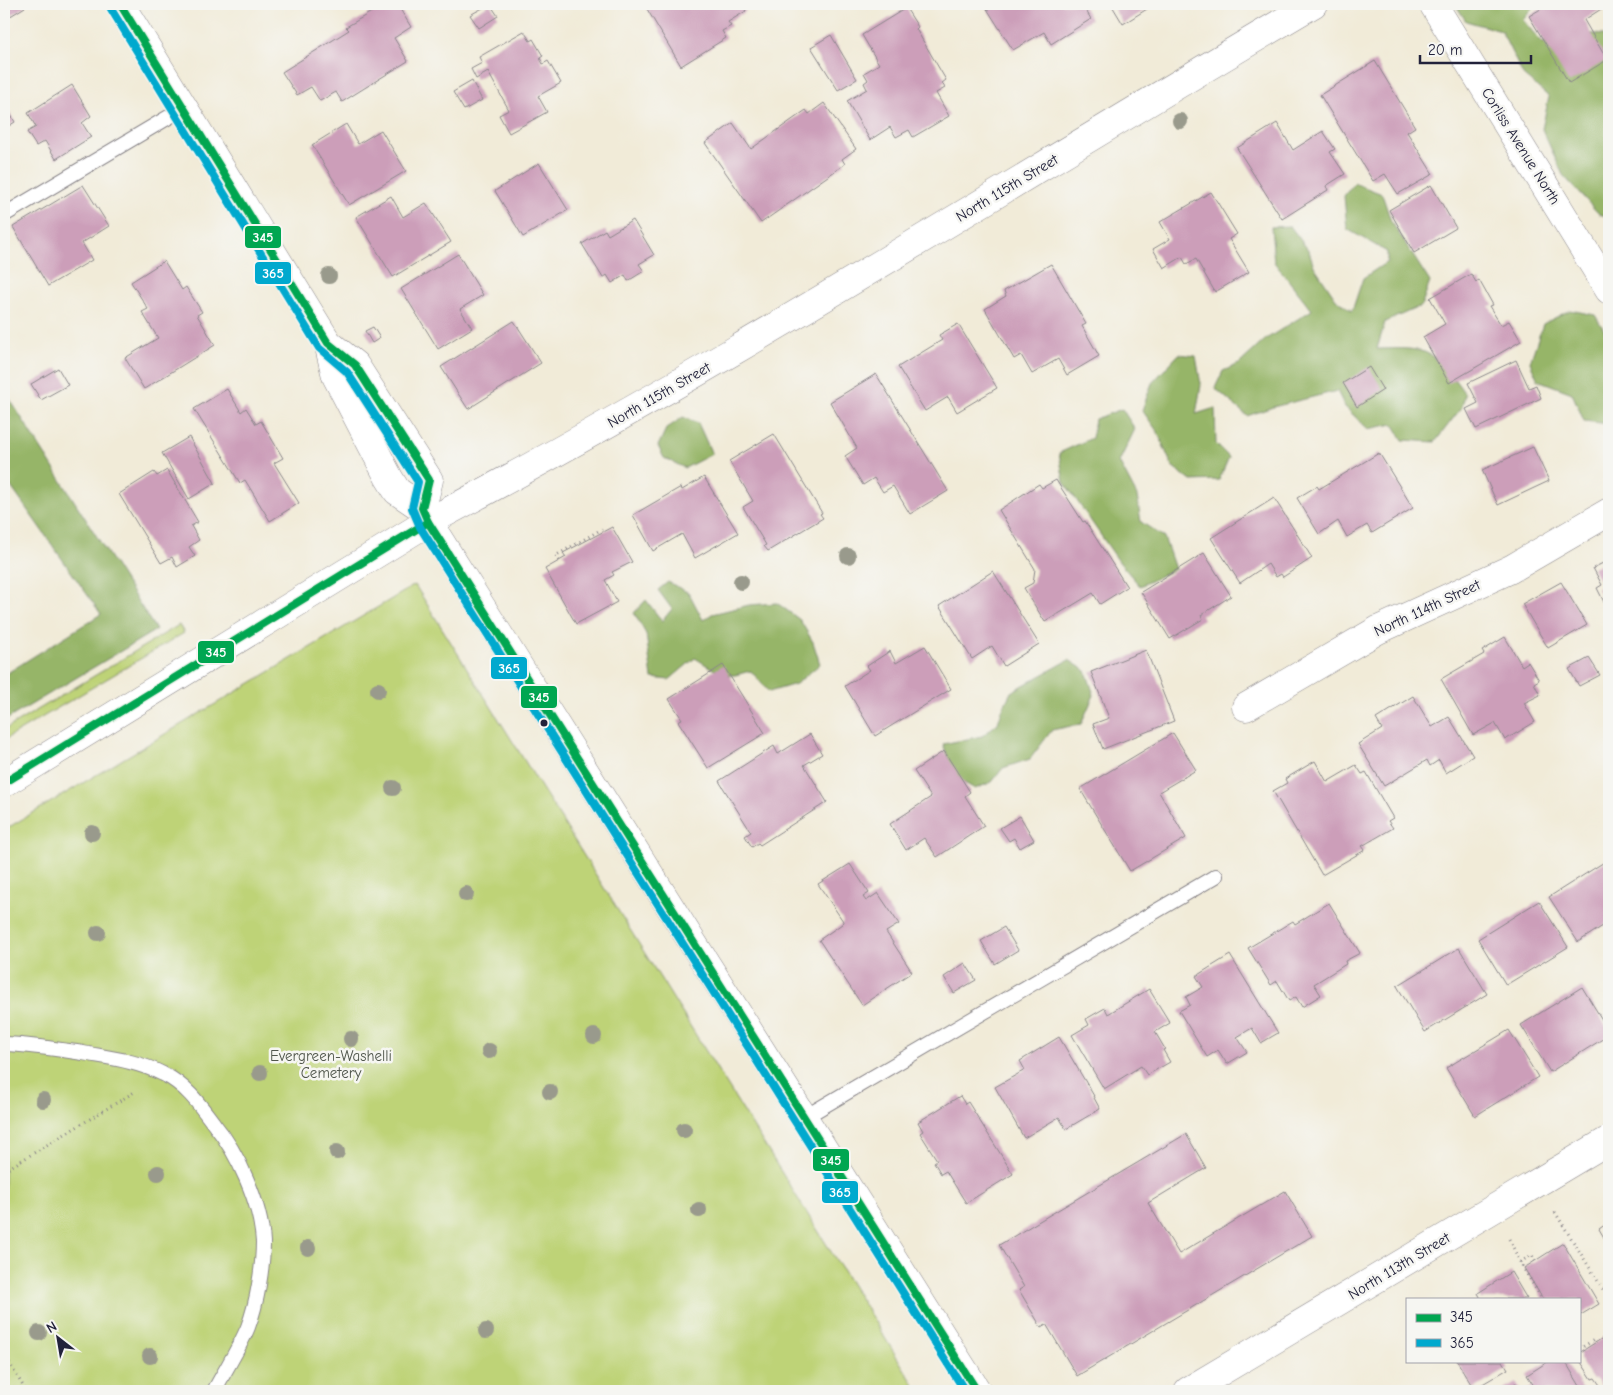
<svg xmlns="http://www.w3.org/2000/svg" width="1613" height="1395" font-family="'Comic Neue',sans-serif">
  <style>
    .green { fill: #bed377; stroke: #707a59 }
    .forest { fill: #96b568; stroke: #5c6c52 }
    .building { fill: #cc9eb9 }
    .lines { fill: none; stroke-linecap: round; stroke-linejoin: round }
    .service-casing { stroke: #8a868a; stroke-width: 16 }
    .minor-casing { stroke: #8a868a; stroke-width: 29 }
    .tertiary-casing { stroke: #8a868a; stroke-width: 29 }
    .path { stroke: #8a868a; stroke-width: 3; stroke-dasharray: 1 4; stroke-linecap: butt }
    .service { stroke: #fff; stroke-width: 14 }
    .minor { stroke: #fff; stroke-width: 28 }
    .tertiary { stroke: #fff; stroke-width: 28 }
    .bus-1-casing { stroke: #f6f6f2; stroke-width: 11 }
    .bus-2-casing { stroke: #f6f6f2; stroke-width: 11 }
    .bus-1 { stroke: #00a651; stroke-width: 8 }
    .bus-2 { stroke: #00a9ce; stroke-width: 8 }
    .tree { fill: #999a8c }
    .bus-dot { fill: #22223b; stroke: #f6f6f2; stroke-width: 2 }
    .labels { text-anchor: middle; dominant-baseline: central; stroke-width: 5; stroke-linejoin: round; paint-order: stroke }
    .street-label { font-size: 15px; fill: #22223b; stroke: #f6f6f2 }
    .park-label { font-size: 15px; fill: #51574d; stroke: #f6f6f2 }
    .line-badge { stroke: #f6f6f2; stroke-width: 2 }
    .badge-label { font-size: 14px; text-anchor: middle; font-weight: bold; fill: #fff }
  </style>
  <rect width="100%" height="100%" fill="#f6f6f2"/>
  <filter id="ink" filterUnits="userSpaceOnUse"><feTurbulence type="fractalNoise" baseFrequency=".02" numOctaves="2"/><feDisplacementMap in="SourceGraphic" scale="10" xChannelSelector="R" yChannelSelector="G"/><feConvolveMatrix kernelMatrix="1 2 1 2 8 2 1 2 1" color-interpolation-filters="sRGB"/></filter>
  <filter id="wash" filterUnits="userSpaceOnUse"><feTurbulence type="fractalNoise" baseFrequency=".0096" numOctaves="4" result="noise"/><feDisplacementMap in="SourceGraphic" scale="20" xChannelSelector="R" yChannelSelector="G"/><feGaussianBlur stdDeviation="1.12" result="paint"/><feColorMatrix in="noise" values="0 0 0 0 0 0 0 0 0 0 0 0 0 0 0 0 0 1.4 0 .05"/><feComposite in="paint" operator="in"/></filter>
  <g filter="url(#wash)">
    <rect width="100%" height="100%" fill="#f1ebd8"/>
    <!-- green -->
    <g class="green">
      <path d="M415,585L918,1391H4V830Z"/>
      <path d="M179,625L184,633L4,740V730Z"/>
    </g>
    <!-- forest -->
    <g class="forest">
      <path d="M1455,4H1536L1523,20L1542,43L1581,32L1609,36V217L1599,214L1563,175L1542,129L1549,97L1523,75L1501,31L1466,21Z"/>
      <path d="M1354,183L1382,194L1391,221L1430,282L1421,306L1385,322L1377,349C1393,349 1409,347 1424,352C1438,356 1457,382 1465,394L1462,407L1435,442L1403,440L1393,424L1368,429L1345,407L1337,391L1273,407L1247,416L1215,388L1223,371L1239,364L1266,339L1312,310L1274,262L1271,227L1290,226L1309,251L1314,266L1336,299L1352,311L1363,278L1387,262V252L1347,229L1344,196Z"/>
      <path d="M1570,310L1595,315L1609,338V424L1584,421L1572,393L1538,380L1530,362L1543,324Z"/>
      <path d="M1179,354L1196,356L1201,385L1196,414L1215,408L1216,444L1229,457L1219,480L1191,481L1172,466L1157,431L1142,410L1152,383Z"/>
      <path d="M4,390L156,630L4,721V675L101,614L4,477Z"/>
      <path d="M1122,409L1135,429L1119,462L1137,496L1141,522L1164,537L1175,569L1140,586L1120,563L1064,482L1059,453L1092,438L1095,419Z"/>
      <path d="M683,417L698,423L712,454L685,468L664,458L658,446L666,429Z"/>
      <path d="M668,582L689,593L703,620L712,614L749,605L777,603L800,620L813,642L820,664L796,684L769,692L751,671C745,672 740,674 735,675C721,677 706,664 695,658L669,680L652,678L646,634L634,613L646,600L662,621L672,609L658,590Z"/>
      <path d="M1069,660L1086,671L1094,695L1081,724L1052,730L1030,759L1003,768L992,782L975,789L956,778L943,744L982,736L998,723L1002,710L1011,692Z"/>
    </g>
    <g id="blocks">
      <!-- building -->
      <g class="building">
        <path d="M4,4H23L25,7L4,20Z"/>
        <path d="M385,4H397L411,27L394,38L408,61L342,102L336,92L320,101L311,87L297,95L282,72L349,30L346,27Z"/>
        <path d="M490,4L498,16L479,28L470,15Z"/>
        <path d="M644,4H742L746,11L728,22L731,26L722,31L726,38L681,66Z"/>
        <path d="M984,4H1078L1080,6L1082,4L1091,19L1051,44L1044,32L1013,50Z"/>
        <path d="M1111,4H1155L1123,24Z"/>
        <path d="M1549,4H1609L1584,20L1607,60L1569,83L1529,16Z"/>
        <path d="M906,8L918,27L916,29L946,80L942,83L945,88L936,93L949,116L913,137L909,130L896,137L890,127L870,140L847,101L867,89L864,83L868,80L864,73L879,64L862,35Z"/>
        <path d="M524,31L530,41L533,39L543,56L540,58L543,64L548,61L561,83L538,96L547,112L509,133L499,115L509,110L488,72L476,79L471,69L482,63L479,57Z"/>
        <path d="M831,35L857,79L838,90L811,47Z"/>
        <path d="M1375,61L1415,127L1407,132L1433,174L1398,194L1385,174L1373,181L1320,95Z"/>
        <path d="M472,81L482,100L464,110L453,92Z"/>
        <path d="M72,85L91,116L82,123L91,137L56,159L45,141L36,146L27,132L36,127L28,113Z"/>
        <path d="M4,103L15,122L4,129Z"/>
        <path d="M824,103L856,149L842,159L845,164L761,223L705,143L733,123L751,149L806,110L809,114Z"/>
        <path d="M1277,123L1293,150L1323,131L1335,149L1330,152L1345,174L1326,186L1328,190L1282,219L1237,148Z"/>
        <path d="M346,124L358,144L381,130L406,171L349,205L312,145Z"/>
        <path d="M539,163L568,210L523,237L495,191Z"/>
        <path d="M83,185L109,226L82,243L92,260L48,286L13,227Z"/>
        <path d="M1431,185L1456,228L1414,253L1389,210Z"/>
        <path d="M1211,192L1237,234L1229,239L1249,272L1215,292L1196,259L1186,264L1182,257L1164,268L1153,249L1170,239L1160,222Z"/>
        <path d="M391,196L403,217L426,203L451,242L393,277L356,217Z"/>
        <path d="M633,220L654,255L639,264L644,271L628,281L625,275L612,283L607,275L603,278L582,244L605,230L608,235Z"/>
        <path d="M458,254L483,295L460,309L472,328L438,349L401,289Z"/>
        <path d="M164,261L182,290L186,287L202,312L197,315L215,345L144,389L125,358L158,338L142,312L148,309L131,282Z"/>
        <path d="M1051,264L1086,324L1082,326L1099,356L1067,375L1058,359L1032,374L1021,355L1014,359L985,309L1006,296L1004,291Z"/>
        <path d="M1471,274L1476,282L1479,280L1493,305L1489,306L1501,325L1509,321L1521,341L1449,383L1423,337L1445,324L1430,298Z"/>
        <path d="M514,321L541,363L468,409L441,367Z"/>
        <path d="M958,324L997,388L957,412L948,397L925,411L898,367L942,340L939,335Z"/>
        <path d="M373,327L380,338L372,343L365,331Z"/>
        <path d="M1516,360L1529,388L1536,385L1541,398L1476,429L1466,409L1478,403L1468,383Z"/>
        <path d="M1369,367L1383,390L1357,407L1343,383Z"/>
        <path d="M58,368L68,385L41,400L31,384Z"/>
        <path d="M876,374L948,491L910,514L893,486L883,492L874,478L863,485L845,456L857,448L830,402Z"/>
        <path d="M227,389L241,412L246,408L256,424L261,421L283,458L274,463L299,503L270,521L245,480L240,483L194,409Z"/>
        <path d="M774,434L822,513L820,514L823,518L768,551L764,546L766,545L743,507L753,501L729,461Z"/>
        <path d="M189,437L215,483L189,499L162,453Z"/>
        <path d="M1533,447L1549,481L1498,505L1482,470Z"/>
        <path d="M1379,453L1413,508L1372,533L1367,525L1347,537L1338,521L1319,534L1297,498L1317,486L1319,489Z"/>
        <path d="M167,470L198,522L191,526L199,540L189,547L195,556L177,567L172,557L161,563L119,494L154,472L157,476Z"/>
        <path d="M704,477L738,533L695,558L682,534L653,551L633,515L681,487L682,490Z"/>
        <path d="M1056,480L1083,522L1085,521L1127,587L1100,604L1093,593L1045,622L1024,588L1033,583L1035,569L999,510L1039,484L1042,488Z"/>
        <path d="M1274,498L1312,558L1283,577L1281,574L1276,577L1268,564L1240,583L1211,538Z"/>
        <path d="M612,527L632,562L612,572L614,575L605,580L617,602L576,624L545,569L566,557L563,553Z"/>
        <path d="M1204,553L1231,596L1201,615L1203,619L1170,639L1141,592Z"/>
        <path d="M1609,560V607L1607,608L1597,588L1602,585L1593,568Z"/>
        <path d="M993,571L1039,644L1004,666L992,646L972,659L939,606Z"/>
        <path d="M1561,582L1587,625L1548,648L1522,604Z"/>
        <path d="M1505,637L1522,666L1528,662L1539,680L1534,683L1540,695L1524,703L1535,722L1505,740L1495,723L1473,735L1441,679L1484,654L1482,651Z"/>
        <path d="M925,646L951,689L875,736L845,686L870,670L867,666L890,651L896,663Z"/>
        <path d="M1146,650L1174,721L1103,749L1093,724L1109,718L1091,672Z"/>
        <path d="M1589,658L1600,675L1579,686L1569,669Z"/>
        <path d="M723,665L765,733L708,768L678,721L682,719L669,699Z"/>
        <path d="M1413,696L1432,727L1449,717L1473,756L1446,773L1439,760L1430,766L1427,760L1384,786L1358,744L1382,729L1376,719Z"/>
        <path d="M1173,733L1196,770L1159,792L1186,838L1130,871L1080,789Z"/>
        <path d="M810,734L822,754L804,765L827,802L760,845L758,843L752,847L745,836L751,832L719,781L774,746L778,754Z"/>
        <path d="M944,751L970,792L965,796L984,826L937,857L924,838L906,850L890,824L931,797L914,771Z"/>
        <path d="M1315,761L1327,782L1356,765L1362,774L1366,772L1393,818L1388,821L1393,828L1362,846L1365,850L1322,875L1273,791L1287,783L1285,779Z"/>
        <path d="M1020,816L1034,840L1020,848L1014,838L1009,841L1000,828Z"/>
        <path d="M1609,859V922L1578,942L1549,897Z"/>
        <path d="M850,864L869,893L863,897L866,901L878,893L899,924L886,932L912,972L862,1005L819,940L842,924L843,921L818,884Z"/>
        <path d="M1539,901L1568,947L1506,985L1478,939Z"/>
        <path d="M1329,903L1360,953L1345,961L1346,964L1314,984L1321,995L1302,1007L1296,997L1289,1001L1277,981L1271,985L1248,948L1293,921L1295,924Z"/>
        <path d="M1004,927L1018,950L995,964L981,941Z"/>
        <path d="M1459,948L1487,994L1425,1032L1397,986Z"/>
        <path d="M1230,955L1278,1033L1261,1043L1252,1028L1237,1037L1247,1052L1227,1064L1218,1050L1207,1057L1179,1011L1190,1005L1186,997L1203,987L1196,976Z"/>
        <path d="M965,963L976,980L954,993L944,977Z"/>
        <path d="M1582,987L1609,1031V1035L1550,1072L1521,1025Z"/>
        <path d="M1149,989L1170,1023L1155,1032L1165,1049L1163,1050L1170,1062L1147,1075L1141,1066L1104,1089L1072,1035L1089,1025L1086,1019L1105,1008L1108,1014Z"/>
        <path d="M1509,1030L1538,1077L1475,1116L1446,1068Z"/>
        <path d="M1059,1037L1094,1096H1093L1100,1109L1066,1129L1059,1117L1024,1138L995,1087L1025,1070L1020,1061Z"/>
        <path d="M960,1096L965,1104L968,1102L1013,1174L966,1203L946,1171L941,1174L934,1162L937,1160L920,1133L923,1131L918,1122Z"/>
        <path d="M1186,1134L1206,1168L1148,1203L1179,1254L1285,1191L1312,1236L1077,1376L1046,1324L1041,1327L1019,1290L1024,1287L999,1245Z"/>
        <path d="M1609,1222V1246L1599,1229Z"/>
        <path d="M1563,1243L1599,1304L1579,1316V1299H1543L1524,1268Z"/>
        <path d="M1511,1272L1527,1299H1481L1478,1293Z"/>
        <path d="M1609,1334V1391H1604L1595,1378L1592,1379L1579,1359V1353Z"/>
        <path d="M1457,1361H1503L1508,1369L1474,1389Z"/>
        <path d="M1549,1361H1565L1583,1391H1526L1534,1386L1527,1375Z"/>
        <path d="M1516,1383L1521,1391H1502Z"/>
      </g>
    </g>
  </g>
  <g filter="url(#ink)">
    <use href="#blocks" fill-opacity="0" stroke="#8a868a" stroke-width="1"/>
    <g class="lines">
      <!-- service casing -->
      <g class="service-casing">
        <g id="service">
          <path d="M4,215L184,108"/>
          <path d="M4,1044C31,1045 56,1049 83,1053C110,1058 138,1061 163,1074C185,1084 200,1105 214,1124C238,1153 261,1204 263,1242C263,1268 257,1303 248,1327C239,1349 225,1370 214,1391"/>
          <path d="M805,1117L1216,876"/>
        </g>
      </g>
      <!-- minor casing -->
      <g class="minor-casing">
        <g id="minor">
          <path d="M1433,4L1609,290"/>
          <path d="M428,522C731,362 1019,177 1313,4"/>
          <path d="M1246,707L1378,630L1511,569L1609,512"/>
          <path d="M1188,1391L1609,1140"/>
        </g>
      </g>
      <!-- tertiary casing -->
      <g class="tertiary-casing">
        <g id="tertiary">
          <path d="M120,4L328,343L355,365L429,480L422,508"/>
          <path d="M328,343L336,376L389,478L397,491L422,508L428,522L684,929L977,1391"/>
          <path d="M4,783L428,522"/>
        </g>
      </g>
      <!-- path -->
      <g class="path">
        <path d="M559,561L555,556L602,529"/>
        <path d="M4,1171L136,1091"/>
        <path d="M1555,1212L1609,1299"/>
        <path d="M1509,1239L1522,1266L1542,1299"/>
        <path d="M1520,1262L1532,1255L1535,1261"/>
        <path d="M1579,1349L1594,1340"/>
        <path d="M4,1354L26,1391"/>
      </g>
      <!-- service -->
      <use href="#service" class="service"/>
      <!-- minor -->
      <use href="#minor" class="minor"/>
      <!-- tertiary -->
      <use href="#tertiary" class="tertiary"/>
      <!-- bus-1 casing -->
      <g class="bus-1-casing">
        <g id="bus-1">
          <path d="M120,4L328,343L355,365L429,480L422,508L428,522L977,1391"/>
          <path d="M4,783L428,522"/>
        </g>
      </g>
      <!-- bus-2 casing -->
      <g class="bus-2-casing">
        <path id="bus-2" d="M111,9L319,348L347,372L418,482L412,508L420,527L965,1391"/>
      </g>
      <!-- bus-1 -->
      <use href="#bus-1" class="bus-1"/>
      <!-- bus-2 -->
      <use href="#bus-2" class="bus-2"/>
    </g>
    <!-- trees -->
    <g class="tree">
      <circle cx="1180" cy="121" r="8"/>
      <circle cx="329" cy="276" r="8"/>
      <circle cx="848" cy="556" r="8"/>
      <circle cx="741" cy="582" r="8"/>
      <circle cx="378" cy="690" r="8"/>
      <circle cx="393" cy="788" r="8"/>
      <circle cx="92" cy="833" r="8"/>
      <circle cx="466" cy="894" r="8"/>
      <circle cx="98" cy="933" r="8"/>
      <circle cx="594" cy="1036" r="8"/>
      <circle cx="351" cy="1039" r="8"/>
      <circle cx="489" cy="1051" r="8"/>
      <circle cx="260" cy="1073" r="8"/>
      <circle cx="550" cy="1092" r="8"/>
      <circle cx="43" cy="1100" r="8"/>
      <circle cx="684" cy="1130" r="8"/>
      <circle cx="337" cy="1152" r="8"/>
      <circle cx="158" cy="1173" r="8"/>
      <circle cx="699" cy="1210" r="8"/>
      <circle cx="308" cy="1248" r="8"/>
      <circle cx="486" cy="1331" r="8"/>
      <circle cx="39" cy="1333" r="8"/>
      <circle cx="150" cy="1356" r="8"/>
    </g>
  </g>
  <!-- markers -->
  <circle class="bus-dot" cx="544" cy="723" r="4.5"/>
  <g class="labels">
    <!-- street labels -->
    <g class="street-label">
      <text transform="translate(1521 146) rotate(58)">Corliss Avenue North</text>
      <text transform="translate(1007 188) rotate(-31)">North 115th Street</text>
      <text transform="translate(659 395) rotate(-30)">North 115th Street</text>
      <text transform="translate(1427 608) rotate(-25)">North 114th Street</text>
      <text transform="translate(1399 1266) rotate(-31)">North 113th Street</text>
    </g>
    <!-- park labels -->
    <g class="park-label">
      <text x="331" y="1056">Evergreen-Washelli<tspan x="331" dy="17">Cemetery</tspan></text>
    </g>
  </g>
  <g class="line-badge">
    <rect x="244" y="225" width="38" height="24" rx="5" fill="#00a651"/>
    <rect x="254" y="261" width="38" height="24" rx="5" fill="#00a9ce"/>
    <rect x="197" y="640" width="38" height="24" rx="5" fill="#00a651"/>
    <rect x="490" y="656" width="38" height="24" rx="5" fill="#00a9ce"/>
    <rect x="520" y="685" width="38" height="24" rx="5" fill="#00a651"/>
    <rect x="812" y="1148" width="38" height="24" rx="5" fill="#00a651"/>
    <rect x="821" y="1180" width="38" height="24" rx="5" fill="#00a9ce"/>
  </g>
  <g class="badge-label">
    <text x="263" y="242">345</text>
    <text x="273" y="278">365</text>
    <text x="216" y="657">345</text>
    <text x="509" y="673">365</text>
    <text x="539" y="702">345</text>
    <text x="831" y="1165">345</text>
    <text x="840" y="1197">365</text>
  </g>
  <!-- margin -->
  <rect width="1613" height="1395" fill="none" stroke="#f6f6f2" stroke-width="20"/>
  <!-- legend -->
  <rect x="1406" y="1298" width="175" height="65" fill="#f6f6f2" stroke="#a1a1a9"/>
  <rect x="1416" y="1314" width="25" height="8" fill="#00a651" stroke="#a1a1a9"/>
  <text x="1450" y="1322" font-size="15" fill="#22223b">345</text>
  <rect x="1416" y="1339" width="25" height="8" fill="#00a9ce" stroke="#a1a1a9"/>
  <text x="1450" y="1348" font-size="15" fill="#22223b">365</text>
  <!-- north arrow -->
  <g transform="translate(58 1338) rotate(329)" stroke="#f6f6f2" stroke-width="4" paint-order="stroke">
  <path d="M0-4L9 19L0 12L-9 19Z" fill="#22223b"/>
  <text y="-8" font-size="14" font-weight="bold" text-anchor="middle" fill="#22223b">N</text>
  </g>
  <!-- scale -->
  <path d="M1420 55v8h111v-8" fill="none" stroke="#22223b" stroke-width="2.5"/>
  <text x="1428" y="55" font-size="15" fill="#22223b" stroke="#f6f6f2" stroke-width="4" paint-order="stroke">20 m</text>
</svg>
